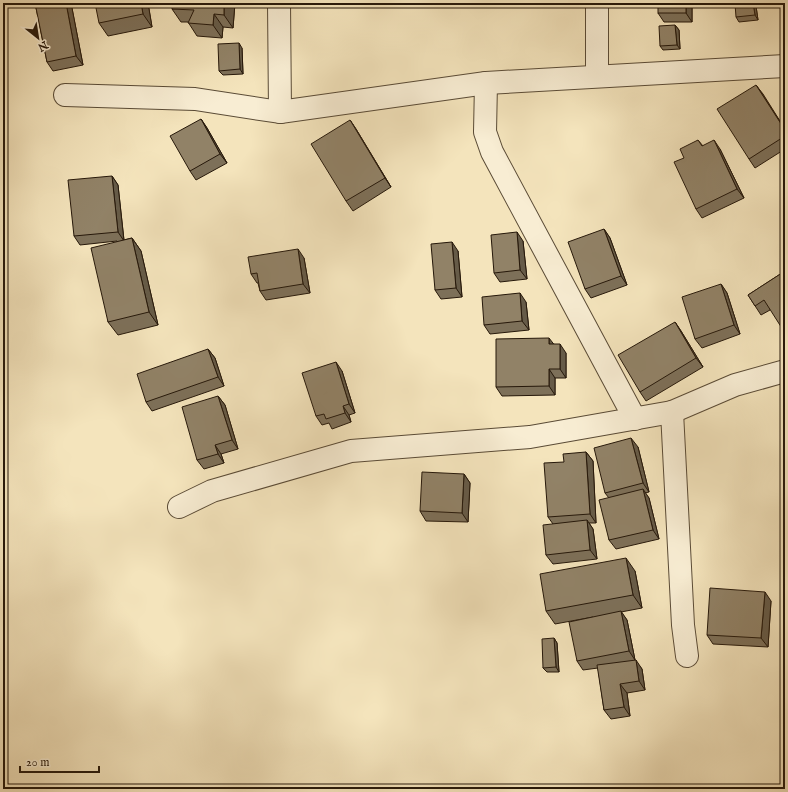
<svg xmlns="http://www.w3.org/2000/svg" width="788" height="792" font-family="'IM FELL English',serif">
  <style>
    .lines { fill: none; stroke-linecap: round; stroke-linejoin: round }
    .street-casing { stroke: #5a4b36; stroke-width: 24 }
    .street { stroke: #f8edd3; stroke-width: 22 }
    .wall { fill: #7d7059; stroke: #26180a }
    .shaded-wall { fill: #665b48; stroke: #26180a }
    .building { fill: #918267; stroke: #26180a }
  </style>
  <rect width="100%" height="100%" fill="#f4e4bc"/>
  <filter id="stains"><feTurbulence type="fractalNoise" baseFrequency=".005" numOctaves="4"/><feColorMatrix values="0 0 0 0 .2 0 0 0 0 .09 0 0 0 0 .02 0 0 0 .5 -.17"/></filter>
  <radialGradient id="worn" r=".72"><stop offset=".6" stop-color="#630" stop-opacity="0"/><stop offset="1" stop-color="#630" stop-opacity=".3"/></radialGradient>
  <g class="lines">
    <!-- street casing -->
    <g class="street-casing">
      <g id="street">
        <path d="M279,3L280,112"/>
        <path d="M597,3V75"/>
        <path d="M486,83L485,132L492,152L635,419"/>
        <path d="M65,95L195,99L280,112L486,83L785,66"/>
        <path d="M672,412L683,625L687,656"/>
        <path d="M179,507L212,491L351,451L530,437L672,412L735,385L785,371"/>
      </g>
    </g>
    <!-- street -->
    <use href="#street" class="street"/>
  </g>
  <!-- wall -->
  <g class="wall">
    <path d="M35,3H71L83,65L53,71L47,62Z"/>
    <path d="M148,3L152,27L108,36L99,23Z"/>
    <path d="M235,3L233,28L223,27L222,38L197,36L188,22H181L172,9Z"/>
    <path d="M692,3V22H664L658,13Z"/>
    <path d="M756,6L758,20L739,22L736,17Z"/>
    <path d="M675,25L679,30L680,49L663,50L660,46Z"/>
    <path d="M242,48L243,74L223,75L219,71Z"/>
    <path d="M756,85L785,129V149L755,168L749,159Z"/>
    <path d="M201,119L207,128L227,163L196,180L190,171Z"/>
    <path d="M350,120L356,129L391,187L353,211L346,201Z"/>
    <path d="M698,140L703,146L720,149L744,198L702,218L696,209L684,158Z"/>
    <path d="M112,176L118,185L124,240L132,238L141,251L158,325L118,335L108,322L117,241L80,245L74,236Z"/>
    <path d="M604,229L610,238L627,285L591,298L585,289Z"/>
    <path d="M523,241L527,279L500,282L494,273Z"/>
    <path d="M458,251L462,297L441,299L435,290Z"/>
    <path d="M304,258L310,293L266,300L260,291L258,283H257L251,274Z"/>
    <path d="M785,271L770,310L761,315L748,295Z"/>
    <path d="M721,284L727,293L740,334L702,348L695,339Z"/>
    <path d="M526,302L529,330L490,334L484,325Z"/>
    <path d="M675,322L681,331L703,367L646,401L640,392Z"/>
    <path d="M554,344L566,353V378H555V395L502,396L496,387Z"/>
    <path d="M208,349L215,358L224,386L152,411L146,402Z"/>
    <path d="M342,371L355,413L349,415L351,422L332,429L329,423L322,425L316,416Z"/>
    <path d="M218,396L225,405L238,449L221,454L224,463L204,469L197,460Z"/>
    <path d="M638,447L649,492L645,493L649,498L659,539L616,549L609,540V498L605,493Z"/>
    <path d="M586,452L593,461L596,523H589L593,529L597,559L553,564L546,555L553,524L548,517L564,462Z"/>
    <path d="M464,474L470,483L468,522L426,521L420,511Z"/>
    <path d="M635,571L642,608L621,612L627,620L635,660L642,669L645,690L627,693L630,716L611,719L604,710L598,668L583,670L577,661L593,617L555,624L546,611Z"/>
    <path d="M771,601L768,647L713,644L707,635Z"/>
    <path d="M554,638L557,643L559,672H547L543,668Z"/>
  </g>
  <!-- shaded-wall -->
  <g class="shaded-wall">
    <path d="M66,3H71L83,65L76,56Z"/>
    <path d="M141,3H148L152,27L143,14Z"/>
    <path d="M224,3H235L233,28L224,15Z"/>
    <path d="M686,3H692V22L686,13Z"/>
    <path d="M753,3H754L756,6L758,20L755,15Z"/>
    <path d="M214,14L223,27L222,38L213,25Z"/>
    <path d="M675,25L679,30L680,49L677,45Z"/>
    <path d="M239,43L242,48L243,74L240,69Z"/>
    <path d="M756,85L763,94L785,129V130Z"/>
    <path d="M201,119L207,128L227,163L220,154Z"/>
    <path d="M350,120L356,129L391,187L385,178Z"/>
    <path d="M714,140L720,149L744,198L737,189Z"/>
    <path d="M112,176L118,185L124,241L118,232Z"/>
    <path d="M604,229L610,238L627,285L621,276Z"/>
    <path d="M517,232L523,241L527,279L520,270Z"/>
    <path d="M132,238L141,251L158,325L149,312Z"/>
    <path d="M452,242L458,251L462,297L456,288Z"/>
    <path d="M298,249L304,258L310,293L303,284Z"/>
    <path d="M721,284L727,293L740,334L734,325Z"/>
    <path d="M520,293L526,302L529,330L522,321Z"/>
    <path d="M675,322L681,331L703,367L696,358Z"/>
    <path d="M549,338L556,347L549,344Z"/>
    <path d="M560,344L566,353V378L560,369Z"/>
    <path d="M208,349L215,358L224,386L218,377Z"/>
    <path d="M336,362L342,371L355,413L349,404Z"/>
    <path d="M549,369L555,378V395L549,386Z"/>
    <path d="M218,396L225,405L238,449L232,440Z"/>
    <path d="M343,406L349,415L351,422L345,413Z"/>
    <path d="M631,438L638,447L649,492L643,483Z"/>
    <path d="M215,445L221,454L224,463L218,454Z"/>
    <path d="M586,452L593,461L596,523L590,514Z"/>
    <path d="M464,474L470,483L468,522L462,513Z"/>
    <path d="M643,489L649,498L659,539L653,530Z"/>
    <path d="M587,520L593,529L597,559L590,550Z"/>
    <path d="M626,558L635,571L642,608L633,595Z"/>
    <path d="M765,592L771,601L768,647L761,638Z"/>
    <path d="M621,611L627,620L635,660L629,651Z"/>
    <path d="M554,638L557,643L559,672L556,667Z"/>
    <path d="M636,660L642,669L645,690L639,681Z"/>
    <path d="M620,684L627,693L630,716L624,707Z"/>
  </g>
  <!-- building -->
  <g class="building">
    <path d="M35,3H66L76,56L47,62Z"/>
    <path d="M95,3H141L143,14L99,23Z"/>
    <path d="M172,3H224V15L214,14L213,25L188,23L194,10L172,9Z"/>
    <rect x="658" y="3" width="28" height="10"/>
    <path d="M742,3H753L755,15L736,17L735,4Z"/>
    <path d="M675,25L677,45L660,46L659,26Z"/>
    <path d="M239,43L240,69L219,71L218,44Z"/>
    <path d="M756,85L785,130V136L749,159L717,109Z"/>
    <path d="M201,119L220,154L190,171L170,136Z"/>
    <path d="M350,120L385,178L346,201L311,144Z"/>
    <path d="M698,140L702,146L714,140L737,189L696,209L674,162L684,158L680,149Z"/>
    <path d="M112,176L118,232L74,236L68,180Z"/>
    <path d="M604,229L621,276L585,289L568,242Z"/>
    <path d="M517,232L520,270L494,273L491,235Z"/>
    <path d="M132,238L149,312L108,322L91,248Z"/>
    <path d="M452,242L456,288L435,290L431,244Z"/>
    <path d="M298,249L303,284L260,291L257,273L251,274L248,257Z"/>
    <path d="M785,271V333L764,300L755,306L748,295Z"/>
    <path d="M721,284L734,325L695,339L682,297Z"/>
    <path d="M520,293L522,321L484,325L482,297Z"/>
    <path d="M675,322L696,358L640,392L618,355Z"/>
    <path d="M549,338V344H560V369H549V386L496,387V339Z"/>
    <path d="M208,349L218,377L146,402L137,374Z"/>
    <path d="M336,362L349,404L343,406L345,413L326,419L324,414L316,416L302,373Z"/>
    <path d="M218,396L232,440L215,445L218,454L197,460L182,407Z"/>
    <path d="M631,438L643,483L605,493L594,448Z"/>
    <path d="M586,452L590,514L548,517L544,463L564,462L563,454Z"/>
    <path d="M422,472L464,474L462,513L420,511Z"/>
    <path d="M643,489L653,530L609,540L599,500Z"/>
    <path d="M587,520L590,550L546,555L543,525Z"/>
    <path d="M626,558L633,595L546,611L540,574Z"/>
    <path d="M710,588L765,592L761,638L707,635Z"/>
    <path d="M621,611L629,651L577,661L569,622Z"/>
    <path d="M554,638L556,667L543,668L542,639Z"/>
    <path d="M636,660L639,681L620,684L624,707L604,710L597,665Z"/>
  </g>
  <!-- margin -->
  <rect width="788" height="792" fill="none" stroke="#f4e4bc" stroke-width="16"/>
  <rect x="4" y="4" width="780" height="784" fill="none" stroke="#26180a" stroke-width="2"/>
  <rect x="8" y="8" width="772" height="776" fill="none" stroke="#26180a"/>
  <!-- north arrow -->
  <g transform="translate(38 38) rotate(150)" stroke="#f8edd3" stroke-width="3" paint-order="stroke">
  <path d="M0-3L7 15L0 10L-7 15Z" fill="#26180a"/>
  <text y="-6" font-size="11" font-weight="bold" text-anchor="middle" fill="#26180a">N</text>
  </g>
  <!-- scale -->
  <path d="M20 766v6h79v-6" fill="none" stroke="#26180a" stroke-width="2"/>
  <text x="26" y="766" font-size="12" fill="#26180a" stroke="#f8edd3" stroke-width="3" paint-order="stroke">20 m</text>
  <rect width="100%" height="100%" filter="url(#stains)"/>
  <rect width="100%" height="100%" fill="url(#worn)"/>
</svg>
